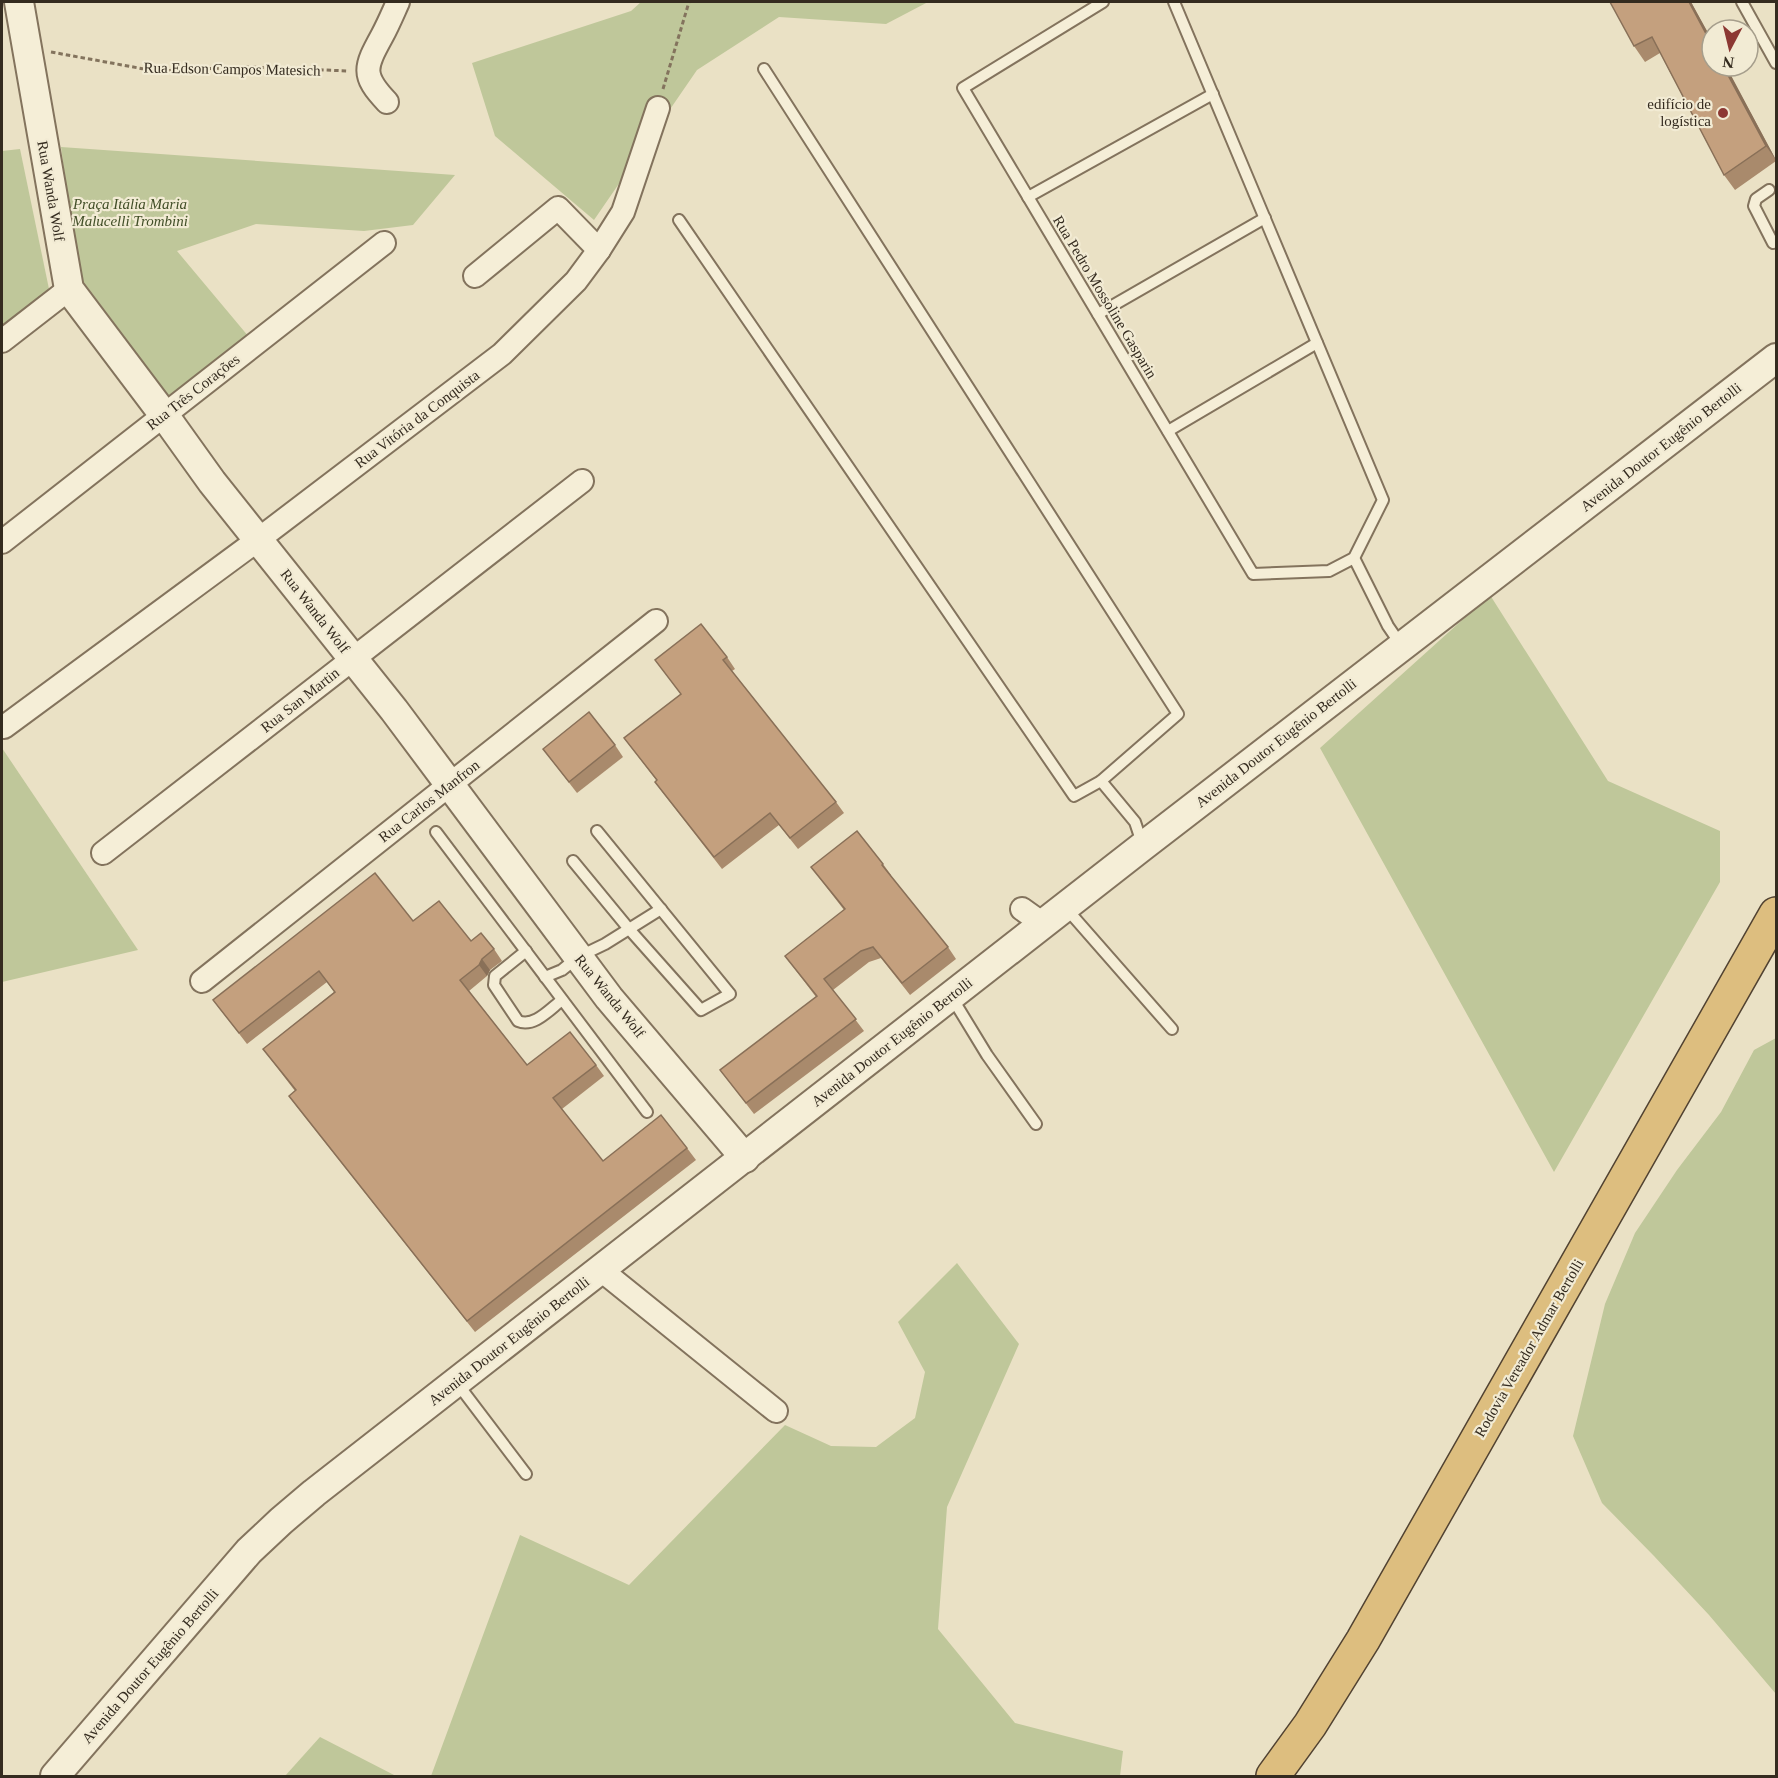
<svg xmlns="http://www.w3.org/2000/svg" width="1778" height="1778" font-family="Georgia,serif">
  <style>
    .green { fill: #bfc79a }
    .lines { fill: none; stroke-linecap: round; stroke-linejoin: round }
    .service-casing { stroke: #83735d; stroke-width: 14 }
    .minor-casing { stroke: #83735d; stroke-width: 26 }
    .tertiary-casing { stroke: #83735d; stroke-width: 32 }
    .trunk-casing { stroke: #514231; stroke-width: 36 }
    .path { stroke: #83735d; stroke-width: 3; stroke-dasharray: 4.5 3; stroke-linecap: butt }
    .service { stroke: #f5eed7; stroke-width: 10 }
    .minor { stroke: #f5eed7; stroke-width: 22 }
    .tertiary { stroke: #f5eed7; stroke-width: 28 }
    .trunk { stroke: #ddbe7f; stroke-width: 33 }
    .wall { fill: #a98a6c }
    .shaded-wall { fill: #897058 }
    .building { fill: #c4a07e; stroke: #897058; stroke-width: 1.5 }
    .poi-dot { fill: #8c3833; stroke: #f2ebd4; stroke-width: 2 }
    .labels { text-anchor: middle; dominant-baseline: central; stroke-width: 4.5; stroke-linejoin: round; paint-order: stroke }
    .street-label { font-size: 15px; fill: #342b1f; stroke: #f2ebd4 }
    .poi-label { font-size: 15px; fill: #342b1f; stroke: #f2ebd4; text-anchor: end }
    .park-label { font-size: 15px; font-style: italic; fill: #424f28; stroke: #f2ebd4 }
  </style>
  <rect width="100%" height="100%" fill="#eae1c5"/>
  <!-- green -->
  <g class="green">
    <path d="M641,2H928L886,24L779,17L697,70L594,220L495,136L472,63L631,11Z"/>
    <path d="M61,147L455,175L413,225L364,231L256,224L177,251L249,337L171,399L77,273Z"/>
    <path d="M20,149L49,289L2,326V151Z"/>
    <path d="M1490,595L1608,781L1720,831V882L1554,1172L1320,748Z"/>
    <path d="M2,748L138,950L2,982Z"/>
    <path d="M1776,1038V1694L1709,1615L1654,1556L1602,1503L1573,1436L1605,1304L1635,1233L1677,1170L1721,1112L1754,1050Z"/>
    <path d="M957,1263L1019,1344L947,1507L938,1629L1015,1723L1123,1751L1120,1776H431L520,1535L629,1585L785,1425L831,1446L876,1447L915,1418L925,1372L898,1322Z"/>
    <path d="M320,1737L396,1776H285Z"/>
  </g>
  <g class="lines">
    <!-- service casing -->
    <g class="service-casing">
      <g id="service">
        <path d="M1103,2L963,88L1253,574L1329,571L1354,558L1383,500L1174,2"/>
        <path d="M1742,2L1776,63"/>
        <path d="M1769,190L1756,199L1754,206L1773,243"/>
        <path d="M1028,197L1213,94"/>
        <path d="M679,220L1074,796L1101,781L1178,714L764,69"/>
        <path d="M1098,314L1265,218"/>
        <path d="M1168,431L1317,343"/>
        <path d="M1354,558L1388,626L1401,645"/>
        <path d="M1101,781L1135,822L1142,843"/>
        <path d="M436,832L647,1112"/>
        <path d="M573,861L629,929L701,1010L730,994L597,831"/>
        <path d="M1065,907L1172,1029"/>
        <path d="M526,951L495,976L494,985L518,1021C534,1028 550,1009 562,1000"/>
        <path d="M545,977L562,970L578,957L605,944L661,909"/>
        <path d="M951,996L987,1055L1036,1124"/>
        <path d="M457,1383L526,1474"/>
      </g>
    </g>
    <!-- minor casing -->
    <g class="minor-casing">
      <g id="minor">
        <path d="M387,102C361,75 365,67 382,36C388,25 393,13 398,2"/>
        <path d="M475,276L558,208L599,250"/>
        <path d="M2,341L69,289"/>
        <path d="M2,542L384,243"/>
        <path d="M4,727L259,539L502,354L576,281L599,250L623,212L658,108"/>
        <path d="M103,853L582,481"/>
        <path d="M1022,909L1043,924"/>
        <path d="M202,981L656,621"/>
        <path d="M601,1270L776,1411"/>
      </g>
    </g>
    <!-- tertiary casing -->
    <g class="tertiary-casing">
      <g id="tertiary">
        <path d="M19,2L69,289L164,415L212,482L394,710L609,998L745,1158"/>
        <path d="M55,1776L249,1551L281,1521L314,1493L1143,846L1776,358"/>
      </g>
    </g>
    <!-- trunk casing -->
    <g class="trunk-casing">
      <path id="trunk" d="M1273,1776L1310,1725L1363,1640L1776,914"/>
    </g>
    <!-- path -->
    <g class="path">
      <path d="M51,52L155,71L249,67L349,71"/>
      <path d="M663,89L689,2"/>
    </g>
    <!-- service -->
    <use href="#service" class="service"/>
    <!-- minor -->
    <use href="#minor" class="minor"/>
    <!-- tertiary -->
    <use href="#tertiary" class="tertiary"/>
    <!-- trunk -->
    <use href="#trunk" class="trunk"/>
  </g>
  <!-- wall -->
  <g class="wall">
    <path d="M1691,2L1776,160V161L1735,190L1724,175L1660,53L1645,62L1634,46Z"/>
    <path d="M727,657L735,669L732,671L836,802L844,813L798,849L779,825L722,869L663,793L655,782L657,781L624,738L681,694L655,660Z"/>
    <path d="M615,745L623,757L577,793L543,749Z"/>
    <path d="M883,864L891,875L890,876L948,947L956,959L910,995L881,958L869,962L833,990L864,1031L754,1114L720,1070L816,997L785,956L844,910L811,867Z"/>
    <path d="M413,921L494,949L502,961L490,970L487,976L469,991L527,1065H596L604,1076L562,1109L603,1161L687,1148L696,1160L475,1332L297,1107L289,1096L295,1091L263,1049L334,992L327,982L247,1044L213,1000Z"/>
  </g>
  <!-- shaded-wall -->
  <g class="shaded-wall">
    <path d="M1689,2H1691L1712,40V45Z"/>
    <path d="M1723,66H1726L1776,160L1766,146Z"/>
    <path d="M482,959L490,970L487,976L479,965Z"/>
  </g>
  <!-- building -->
  <g class="building">
    <path d="M1610,2H1689L1712,45V66H1723L1766,146L1724,175L1652,37L1634,46Z"/>
    <path d="M701,624L727,657L723,660L836,802L790,838L770,813L714,857L655,782L657,780L624,738L681,694L655,660Z"/>
    <path d="M589,712L615,745L569,782L543,749Z"/>
    <path d="M857,831L883,864L882,865L948,947L902,983L873,947L861,951L824,979L856,1019L746,1103L720,1070L817,996L785,956L845,909L811,867Z"/>
    <path d="M375,873L413,921L439,901L471,941L481,933L494,949L482,959L479,965L460,980L527,1065L570,1032L596,1065L553,1098L603,1161L661,1115L687,1148L467,1321L289,1096L296,1090L263,1049L335,992L319,971L239,1033L213,1000Z"/>
  </g>
  <!-- markers -->
  <circle class="poi-dot" cx="1723" cy="113" r="6"/>
  <g class="labels">
    <!-- street labels -->
    <g class="street-label">
      <text transform="translate(232 69) rotate(1)">Rua Edson Campos Matesich</text>
      <text transform="translate(51 191) rotate(80)">Rua Wanda Wolf</text>
      <text transform="translate(1105 297) rotate(59)">Rua Pedro Mossoline Gasparin</text>
      <text transform="translate(193 392) rotate(-38)">Rua Três Corações</text>
      <text transform="translate(417 419) rotate(-37)">Rua Vitória da Conquista</text>
      <text transform="translate(1661 447) rotate(-38)">Avenida Doutor Eugênio Bertolli</text>
      <text transform="translate(315 611) rotate(52)">Rua Wanda Wolf</text>
      <text transform="translate(300 700) rotate(-38)">Rua San Martin</text>
      <text transform="translate(1276 743) rotate(-38)">Avenida Doutor Eugênio Bertolli</text>
      <text transform="translate(429 801) rotate(-38)">Rua Carlos Manfron</text>
      <text transform="translate(610 996) rotate(51)">Rua Wanda Wolf</text>
      <text transform="translate(892 1042) rotate(-38)">Avenida Doutor Eugênio Bertolli</text>
      <text transform="translate(509 1341) rotate(-38)">Avenida Doutor Eugênio Bertolli</text>
      <text transform="translate(1529 1348) rotate(-60)">Rodovia Vereador Admar Bertolli</text>
      <text transform="translate(150 1666) rotate(-49)">Avenida Doutor Eugênio Bertolli</text>
    </g>
    <!-- poi labels -->
    <g class="poi-label">
      <text x="1711" y="104">edifício de<tspan x="1711" dy="17">logística</tspan></text>
    </g>
    <!-- park labels -->
    <g class="park-label">
      <text x="130" y="204">Praça Itália Maria<tspan x="130" dy="17">Malucelli Trombini</tspan></text>
    </g>
  </g>
  <!-- border -->
  <rect width="1778" height="1778" fill="none" stroke="#342b1f" stroke-width="6"/>
  <!-- north arrow -->
  <g transform="translate(1730 48) rotate(187)"><circle r="28" fill="#f2ebd4" stroke="#a69e8c" stroke-width="1.5"/>
  <path d="M0-4.5L10 22L0 15L-10 22Z" fill="#8c3833"/>
  <text y="-9" font-size="16" font-weight="bold" text-anchor="middle" fill="#342b1f">N</text>
  </g>
</svg>
